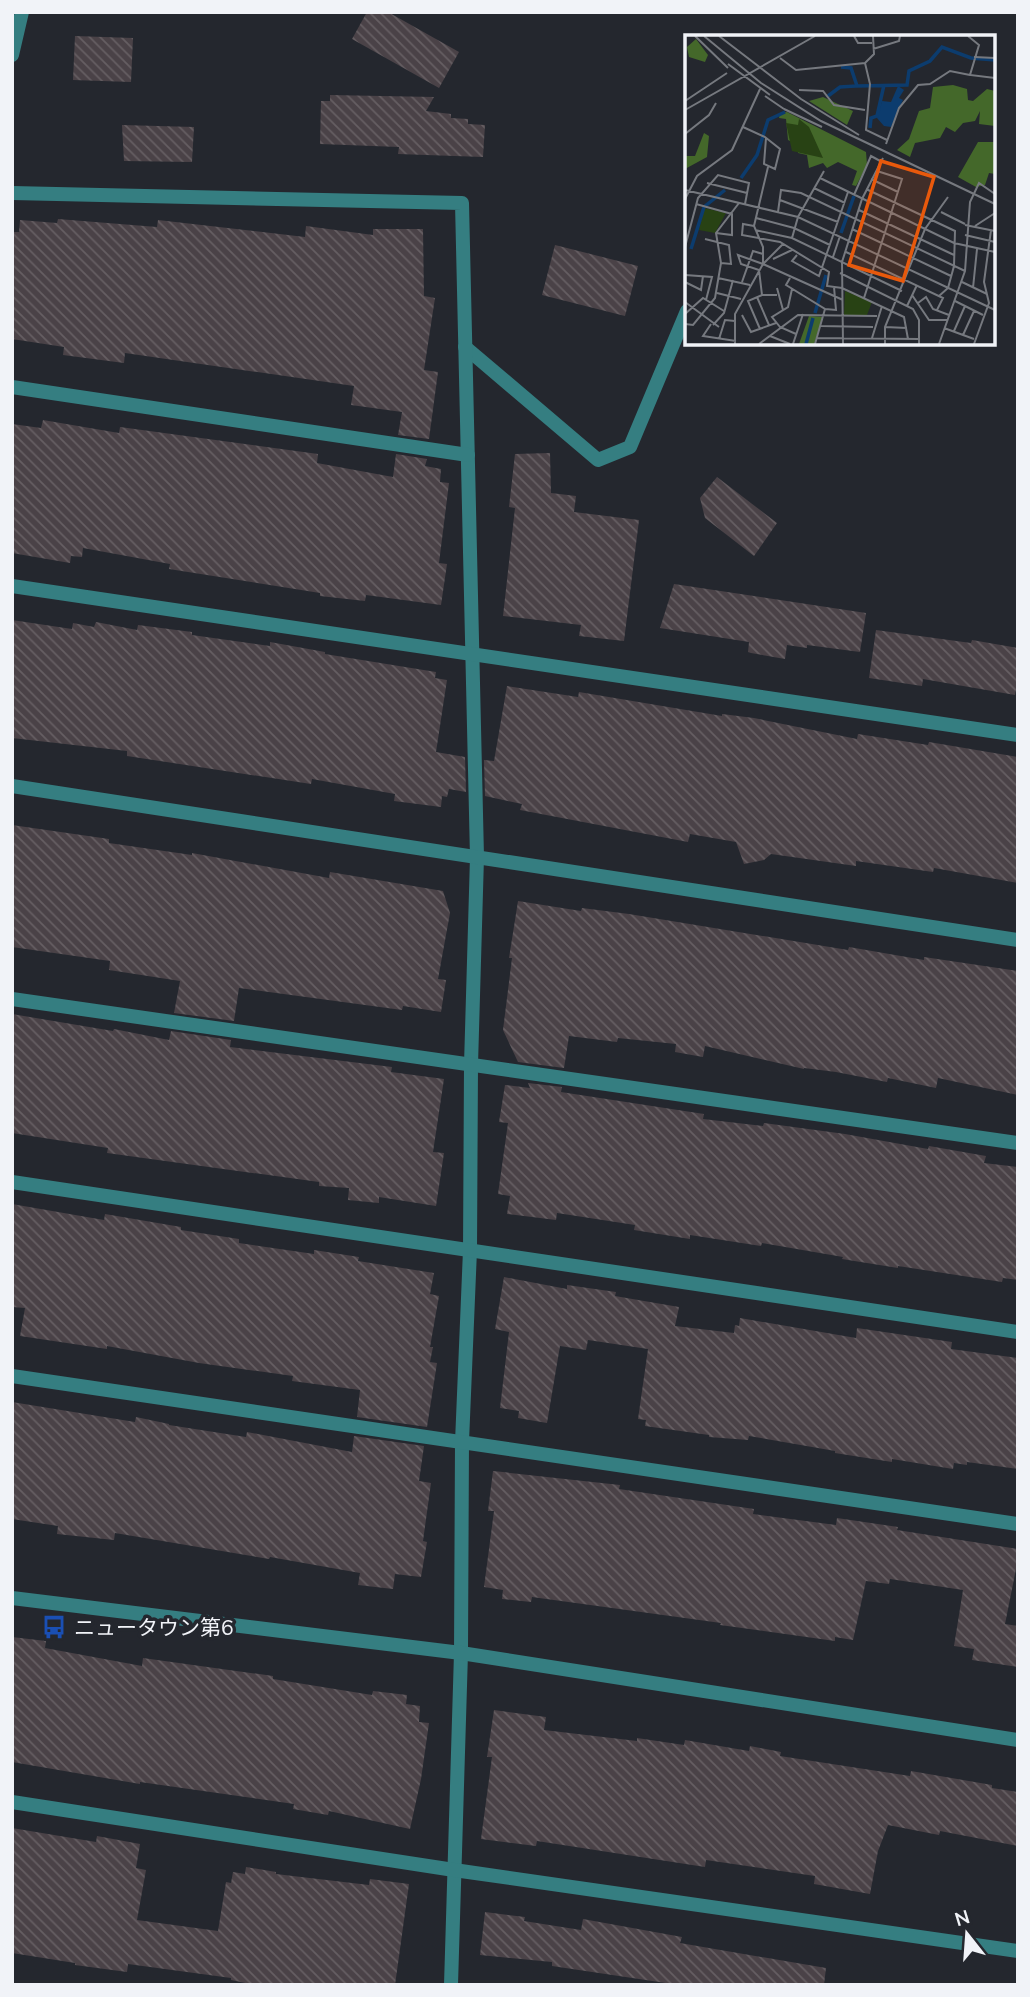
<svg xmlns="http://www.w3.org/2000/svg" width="1030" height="1997" font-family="Mulish,'Noto Sans JP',sans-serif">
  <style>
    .building { fill: url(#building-back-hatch) }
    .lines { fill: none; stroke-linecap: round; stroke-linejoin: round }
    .service { stroke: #357e81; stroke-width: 14 }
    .minor { stroke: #357e81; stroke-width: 14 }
    .tertiary { stroke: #357e81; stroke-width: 14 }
    .labels { text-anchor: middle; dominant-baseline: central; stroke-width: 7; stroke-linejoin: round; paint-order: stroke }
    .poi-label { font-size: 21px; fill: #f1f3f8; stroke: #24272e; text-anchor: start }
    .inset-river { fill: none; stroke: #0c3c6e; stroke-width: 3.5 }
    .inset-road { fill: none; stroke: #76797f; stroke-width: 2 }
    .view { fill: #e8590c; fill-opacity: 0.15; stroke: #e8590c; stroke-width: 3.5 }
    .inset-edge { fill: none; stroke: #f1f3f8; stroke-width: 3.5 }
  </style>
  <defs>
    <pattern id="building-back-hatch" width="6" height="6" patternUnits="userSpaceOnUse" patternTransform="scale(1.75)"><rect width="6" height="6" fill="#4a4247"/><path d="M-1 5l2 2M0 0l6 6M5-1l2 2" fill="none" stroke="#655e62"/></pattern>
  </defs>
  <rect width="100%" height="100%" fill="#24272e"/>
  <!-- building -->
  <g class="building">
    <path d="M367,12H388L459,52L439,88L352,39Z"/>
    <path d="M75,36L133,38L131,82L73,80Z"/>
    <path d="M330,95L434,97L426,111L451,114V118L468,119V124L485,125L483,157L398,154L399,147L320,144L321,101H330Z"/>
    <path d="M122,125L194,127L192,162L124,161Z"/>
    <path d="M58,219L157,227L158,220L305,237L306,226L373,235V229H423L424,296L435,298L424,370L438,372L429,439L398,435L402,412L351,405L354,386L125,353L124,363L63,355L64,347L12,339V232H19L20,220L57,223Z"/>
    <path d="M555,245L638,266L625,316L542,295Z"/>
    <path d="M43,420L119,433L120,427L318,454L317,463L393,477L396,454L427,459L425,466L441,469L440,482L449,483L439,563L447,564L441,605L366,595L365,601L320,596V593L169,569L170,564L83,548L82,557L71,556L70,563L12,553V424L41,428Z"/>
    <path d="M550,453L551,493L576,496L574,512L639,520L624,641L579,636L581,625L503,616L515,508L509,507L515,454Z"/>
    <path d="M717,477L777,523L754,556L705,518L700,498Z"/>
    <path d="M674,584L866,613L860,652L807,645V648L787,645L785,659L751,653L748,652L749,642L660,628Z"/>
    <path d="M12,620L72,629L73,623L94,627L96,622L137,630L138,625L192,632V635L270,646V642L325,652V654L436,672L435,678L447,680L436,752L465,757L466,792L449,789L447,797L442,796L441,807L394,801L395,794L312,779L311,784L127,756V751L12,738Z"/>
    <path d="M876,630L971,643L972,640L1018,648V679L1015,695L923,679L922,686L869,678Z"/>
    <path d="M507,686L578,697L579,692L722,716V714L754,718L857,739L858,734L928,745L929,742L1018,757V883L934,868L933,872L856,861V866L771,854L764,860L744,864L736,842L690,834L688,842L520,810L522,804L485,796L484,760L494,761Z"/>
    <path d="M12,825L109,839V843L192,855V853L329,878L330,872L443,891L450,913L438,979L446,980L441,1012L403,1006L402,1010L239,988L234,1021L174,1013L180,981L109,970L110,961L12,947Z"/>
    <path d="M518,901L581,911L582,908L629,914L848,950L849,947L924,960V957L1018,971V1095L938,1078L936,1088L888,1078L887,1082L836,1072L804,1068V1069L705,1046L703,1057L675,1052L676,1044L618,1038L617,1042L569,1036L564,1068L518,1062L503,1030L512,958H509Z"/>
    <path d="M12,1014L113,1031L114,1029L169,1040L171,1031L231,1040L230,1047L392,1067L391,1072L444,1079L433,1152L444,1153L436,1206L379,1197V1203L348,1200L349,1188L319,1186V1182L107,1153L108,1148L12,1133Z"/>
    <path d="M528,1083L562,1087L561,1092L704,1114L703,1119L763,1126L764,1123L845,1134L928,1149L929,1146L986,1156L984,1163L1018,1167V1280L1003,1278L1002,1282L898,1266V1268L842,1259L843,1257L762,1243L761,1246L690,1235V1239L634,1230L635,1225L557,1213L556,1220L507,1214L510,1196L498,1194L508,1123L499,1122L505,1085L530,1088Z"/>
    <path d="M12,1204L104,1220L105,1214L181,1227V1230L239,1239V1243L314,1254V1250L359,1257L358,1261L434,1273L430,1294L439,1296L430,1347H433L430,1362L437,1363L427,1427L357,1417L360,1390L292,1381L293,1376L199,1363L107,1346V1349L20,1336L25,1308L12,1307Z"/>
    <path d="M504,1277L567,1289V1285L616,1292L615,1296L679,1307L675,1326L734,1333L735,1325L739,1326L740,1318L856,1338L857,1328L952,1342L951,1349L1018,1358V1469L967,1462V1465L954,1463L953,1469L892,1459V1462L835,1453V1451L749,1436L748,1440L709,1437V1435L645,1426L646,1420L638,1419L648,1349L588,1340L586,1350L560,1346L547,1423L518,1418L519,1411L500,1408L509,1332L495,1329Z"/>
    <path d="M12,1402L135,1422L136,1417L169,1424V1425L246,1437L247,1432L352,1452L354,1436L424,1446L419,1481L431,1483L423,1541L427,1542L421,1577L395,1574L393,1589L358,1585L360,1573L270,1557L269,1559L115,1533L114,1540L57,1534L58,1526L12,1519Z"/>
    <path d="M493,1471L620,1485L619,1489L754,1509L753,1514L836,1525L837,1518L898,1527L897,1530L1018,1549V1559L1005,1624L1018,1626V1667L972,1660L974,1649L954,1646L963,1590L890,1579L889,1584L866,1581L853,1640L835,1637V1641L720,1625L721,1623L532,1597L531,1602L502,1599L503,1590L484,1587L494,1511H488Z"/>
    <path d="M12,1637L46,1641L45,1648L142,1666L143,1658L273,1676V1679L372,1695L373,1691L407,1695L406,1704L420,1706L419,1722L429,1723L421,1779L410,1829L329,1811L328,1815L293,1809L294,1804L140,1782V1784L12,1762Z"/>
    <path d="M494,1710L546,1717L544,1730L637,1741V1738L684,1745L685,1740L749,1751L750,1746L781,1752L780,1756L910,1776L911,1771L992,1785V1788L1018,1792V1846L940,1831L939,1835L888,1825L878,1851L870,1894L814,1884L815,1876L706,1860L705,1867L537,1841L536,1846L481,1839L492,1757H487Z"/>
    <path d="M12,1828L96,1842L97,1836L140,1844L136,1868L146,1870L137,1920L218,1931L226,1882L231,1883L233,1872L245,1874L246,1867L276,1872V1874L369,1885L370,1879L409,1884L395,1985H255L231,1980V1978L128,1964L127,1972L75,1965V1963L12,1953Z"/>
    <path d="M485,1912L525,1917L524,1921L581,1930L583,1919L682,1937L680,1943L826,1968L824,1985H679L552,1966V1962L480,1955Z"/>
  </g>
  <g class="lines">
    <!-- service -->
    <path class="service" d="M465,347L598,460L630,447L687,311"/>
    <!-- minor -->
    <g class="minor">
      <path d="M12,193L462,203L477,857L471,1065L470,1250L462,1442L461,1653L451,1985"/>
      <path d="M12,387L468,455"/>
      <path d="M12,586L1018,735"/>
      <path d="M12,786L1018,940"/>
      <path d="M12,999L1018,1143"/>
      <path d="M12,1182L1018,1332"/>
      <path d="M12,1376L1018,1524"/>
      <path d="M12,1802L454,1870L1018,1951"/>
    </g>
    <!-- tertiary -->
    <g class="tertiary">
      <path d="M12,55L22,12"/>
      <path d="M12,1598L461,1653L1018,1740"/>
    </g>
  </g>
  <!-- icons -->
  <defs>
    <g id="bus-bare" transform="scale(1.89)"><path d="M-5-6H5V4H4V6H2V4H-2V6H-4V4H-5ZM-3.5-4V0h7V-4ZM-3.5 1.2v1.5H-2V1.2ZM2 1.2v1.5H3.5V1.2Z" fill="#1a4fb4" stroke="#24272e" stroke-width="2.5" paint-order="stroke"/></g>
  </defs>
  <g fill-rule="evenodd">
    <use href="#bus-bare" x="54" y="1627"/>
  </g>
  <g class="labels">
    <!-- poi labels -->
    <g class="poi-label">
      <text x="74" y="1627">ニュータウン第6</text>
    </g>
  </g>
  <!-- overview -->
  <g transform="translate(685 35)">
    <rect width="310" height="310" fill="#24272e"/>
    <path d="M11,4L23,20L20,27L4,22L2,12ZM268,50L282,54L283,65L288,66L302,54L310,56V91L294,89L295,76L290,86L278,88L270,97L261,92L255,103L230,108L225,122L212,115L224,104L234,76L245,73L248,52ZM138,62L168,76L162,90L124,66ZM102,77L181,117L182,130L171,151L167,150L172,136L153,127L142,133L138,128L124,133L122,120L113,118V110L103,105L101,84L94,83L95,78ZM19,98L24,101L22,122L0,134V121H10ZM293,107H310V139L304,138L300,150L291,152L273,142ZM124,281L138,282L129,309H114Z" fill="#44682a"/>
    <path d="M114,84L124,92L138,123L107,116L101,88L113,90ZM19,173L41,178L30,198L14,195ZM160,256L187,267L182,280H159Z" fill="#284214"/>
    <path d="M213,51L219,55L214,63L218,65L206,92L199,91L192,83L197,66L206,67Z" fill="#0c3c6e"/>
    <path class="inset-river" d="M172,51L222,50L224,36L245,26L257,12L286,23L310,25M143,61L155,52L172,51L166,33L156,32M185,93L186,83L192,81L199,50M56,143L72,120L83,85L100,77M156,198L169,161M6,214L19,172L40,155M130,278L141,240M121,309L128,283"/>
    <path class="inset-road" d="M10,1L43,33M19,1L76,48L136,86L310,169M34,1L116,64L174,100M169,1L173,8H187M283,1L294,10L285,40L310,43M188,14L214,6L215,1M289,22L310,23M95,23L111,35L180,28L189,19L188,1M180,28L185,49L181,95L202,105M43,29L85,60M114,55L138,56L149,70L180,75M80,61L99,74M0,66L42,38M99,74L137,92M0,75L130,1M58,92L80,102L95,114L90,134L79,129L81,103M0,99L24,80L31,68M201,109L214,73L233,50L245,49L265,36L285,40M135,143L269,208L310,217M186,144L213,157M22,148L62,158M129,153L160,168M181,154L270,196L269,231L263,253L254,261M0,155L113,182L310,275M169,160L186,121L197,127M0,164L12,141L47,115L75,54M95,165L153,187M11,169L47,179V200L31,198M174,175L269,220M93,177L96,155L116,158L280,236M256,177L280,189M71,183L109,193L145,210M280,190L310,196M69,191L58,189L57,200L95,207L144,237L142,251L157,253L219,282L223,304M290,191L310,178M167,194L266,241M70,195L107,203L217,256M280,200L310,207M107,203L113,182L139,136M20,204L44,210L46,229L36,228M0,212L13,163L33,140L64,148L60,169M161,217L258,263L252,275M112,220L107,226L134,241L163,157M148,222L155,201M88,224L107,215M78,229L158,265M155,238L228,274L234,285V309M0,240L27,242L21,265M33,243L65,250M105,243L101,250L140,274L130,309M0,247L16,255L18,241M57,247L68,216L78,219M277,247L302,259M92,253L98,275M288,253L292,214M107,254L103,272L87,282L95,292L111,299M32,258L56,264M77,260L74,235L56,229L53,220L78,229L98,209M227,260L244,285H262M72,262L84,290M179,263L217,144L192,136M270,266L298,280M0,267L34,292M233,268L241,262L248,274L264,280M222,271L232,250M140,274L151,275L149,252M0,279L18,263L39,276M57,280L66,297L91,288M0,289L8,290L30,263L36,228L31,198L54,168M26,289L18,301L51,306M28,290L39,278L48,245M136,291L188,292M200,292L222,293M259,293L289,304M75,294L63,266L77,260H92M269,296L280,271M278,300L289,276M85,301L105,309M132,303L234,304M187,303L197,271M34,304L40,285L50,286M50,309V279L78,229V212L69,191L83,132M74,309L113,280L192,281M108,309L118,279M158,309L157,227L177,164L198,123M200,309V292L240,194L263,162M254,309L280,236L285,167L294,148L310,159M289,309L304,268L299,247L306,195"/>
    <path class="view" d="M196,126L249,142L218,246L164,230Z"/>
    <rect width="310" height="310" class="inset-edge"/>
  </g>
  <!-- border -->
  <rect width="1030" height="1997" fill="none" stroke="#f1f3f8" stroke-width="28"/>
  <!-- north arrow -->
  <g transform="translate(967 1934) rotate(343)" stroke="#24272e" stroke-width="5" paint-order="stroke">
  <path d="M0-5L12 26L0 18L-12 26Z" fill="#f1f3f8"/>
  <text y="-10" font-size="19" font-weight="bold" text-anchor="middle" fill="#f1f3f8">N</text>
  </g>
</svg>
